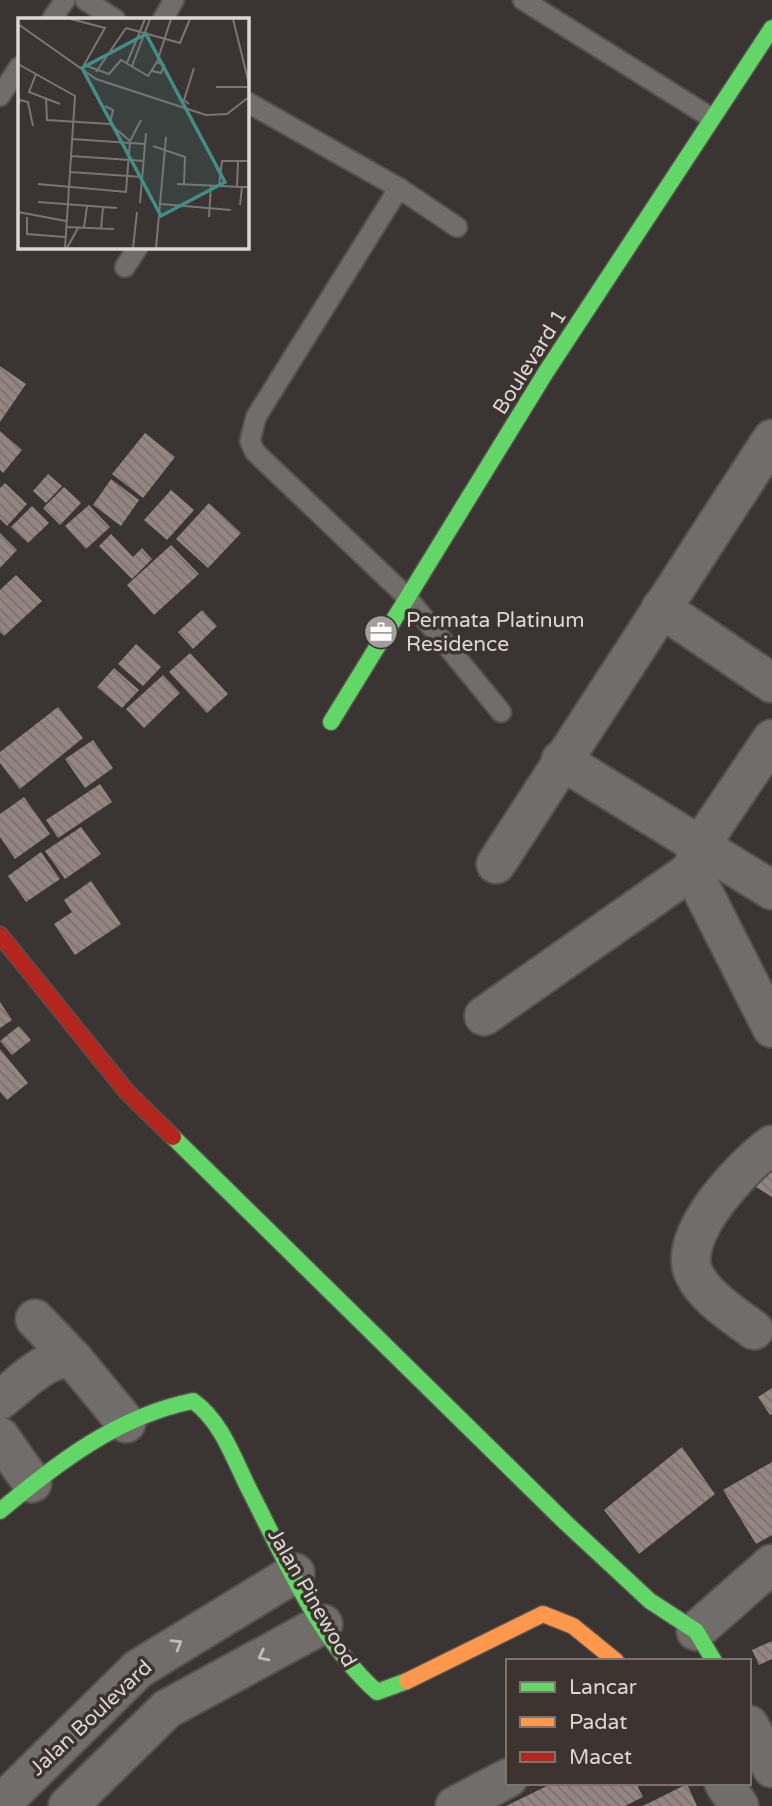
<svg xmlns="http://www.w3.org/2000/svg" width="772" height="1806" font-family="'Varela Round',sans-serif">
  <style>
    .building { fill: url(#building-back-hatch) }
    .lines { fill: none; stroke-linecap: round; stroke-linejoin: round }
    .lane-casing { stroke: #56514f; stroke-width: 23 }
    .street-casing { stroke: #56514f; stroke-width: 42 }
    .fast-casing { stroke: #56514f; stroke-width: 19 }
    .slow-casing { stroke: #56514f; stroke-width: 19 }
    .jam-casing { stroke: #56514f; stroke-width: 19 }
    .lane { stroke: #716d6b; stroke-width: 19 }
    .street { stroke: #716d6b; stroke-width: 38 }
    .fast { stroke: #63d668; stroke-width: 16 }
    .slow { stroke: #ff974d; stroke-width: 16 }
    .jam { stroke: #b3261e; stroke-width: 16 }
    .oneway { stroke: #c1bcba }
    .labels { text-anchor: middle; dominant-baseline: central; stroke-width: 7; stroke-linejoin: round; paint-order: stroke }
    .street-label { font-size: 21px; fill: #dcd6d4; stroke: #3d332f }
    .poi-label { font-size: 21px; fill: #dcd6d4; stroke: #3d332f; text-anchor: start }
    .inset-road { fill: none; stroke: #7b7573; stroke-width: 2 }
    .view { fill: #428e88; fill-opacity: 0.15; stroke: #428e88; stroke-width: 3.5 }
    .inset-edge { fill: none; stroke: #dcd6d4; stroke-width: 3.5 }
  </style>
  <defs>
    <pattern id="building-back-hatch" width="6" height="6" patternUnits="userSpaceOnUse" patternTransform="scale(1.75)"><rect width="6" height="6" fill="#948581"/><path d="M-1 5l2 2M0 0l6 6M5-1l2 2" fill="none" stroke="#7b706e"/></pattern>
  </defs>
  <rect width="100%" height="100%" fill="#3a3432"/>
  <!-- building -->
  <g class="building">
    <path d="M0,366L26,384L0,422Z"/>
    <path d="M0,431L22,450L3,473L0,470Z"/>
    <path d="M145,433L175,457L143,498L112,474Z"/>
    <path d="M48,474L62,486L46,503L33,491Z"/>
    <path d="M111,479L139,500L121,526L93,505Z"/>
    <path d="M5,483L27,504L7,526L0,519V488Z"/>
    <path d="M64,487L81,503L60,525L43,508Z"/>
    <path d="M171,490L194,510L167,540L144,520Z"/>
    <path d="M209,503L241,533L208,568L176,539Z"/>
    <path d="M89,505L110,527L86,549L65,526Z"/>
    <path d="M32,506L49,523L28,543L11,527Z"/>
    <path d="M0,533L17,550L0,568Z"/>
    <path d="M111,534L133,557L142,548L152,559L132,579L99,546Z"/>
    <path d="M171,545L199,574L154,615L127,585Z"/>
    <path d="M16,575L42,601L4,636L0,632V590Z"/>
    <path d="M202,610L217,626L193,649L178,632Z"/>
    <path d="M136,644L161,667L143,686L118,664Z"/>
    <path d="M190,653L228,694L207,713L169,672Z"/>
    <path d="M114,668L139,690L122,708L97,687Z"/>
    <path d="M163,675L180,693L144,728L126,709Z"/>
    <path d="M58,707L83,738L20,789L0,763V752Z"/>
    <path d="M93,740L113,768L85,788L65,759Z"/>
    <path d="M100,784L112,802L58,838L46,820Z"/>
    <path d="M24,797L50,834L15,859L0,837V814Z"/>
    <path d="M81,827L101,854L65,879L45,851Z"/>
    <path d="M41,852L60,879L26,902L8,876Z"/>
    <path d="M91,881L121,924L75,955L54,924L72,912L64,900Z"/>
    <path d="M0,1002L12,1020L0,1028Z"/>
    <path d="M19,1026L31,1040L12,1055L0,1041Z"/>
    <path d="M0,1049L28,1083L7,1100L0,1092Z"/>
    <path d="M772,1166V1197L751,1184Z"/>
    <path d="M772,1388V1414L770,1415L758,1397Z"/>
    <path d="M682,1447L715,1494L639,1554L604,1510Z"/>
    <path d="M772,1462V1535L756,1544L723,1490Z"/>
    <path d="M772,1641V1659L759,1665L752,1650Z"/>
    <path d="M553,1783H636L643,1797L625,1806H506Z"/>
    <path d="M687,1784L697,1806H642L651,1802Z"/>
  </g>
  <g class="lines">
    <!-- lane casing -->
    <g class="lane-casing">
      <g id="lane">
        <path d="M85,0L115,19"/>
        <path d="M523,0L710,117"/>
        <path d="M52,19L65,0"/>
        <path d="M163,19L174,0"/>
        <path d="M0,96L19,67"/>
        <path d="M247,102L399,188L457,227"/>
        <path d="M399,188L256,417L250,441L255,452L406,596L501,712"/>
        <path d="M125,267L138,247"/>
      </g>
    </g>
    <!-- street casing -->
    <g class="street-casing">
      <g id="street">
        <path d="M661,608L772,683"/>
        <path d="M561,760L772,890"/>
        <path d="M496,864L772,439"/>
        <path d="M692,870L772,1028"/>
        <path d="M484,1016L692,870L699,847L772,739"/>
        <path d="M35,1319L74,1360"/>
        <path d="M754,1330C734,1315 706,1298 694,1274C676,1235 743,1166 772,1145"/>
        <path d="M0,1400C20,1385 48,1353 74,1360L126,1423"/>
        <path d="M0,1437L32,1483"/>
        <path d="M696,1631L772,1564"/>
        <path d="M749,1725L772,1768"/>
        <path d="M724,1783L739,1806"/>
        <path d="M0,1805L138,1669L295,1573"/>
        <path d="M68,1806L167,1709L323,1624"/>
        <path d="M455,1806L508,1778"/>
      </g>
    </g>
    <!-- fast casing -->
    <g class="fast-casing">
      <g id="fast">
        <path d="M331,722L546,372L772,28"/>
        <path d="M173,1137L566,1523L650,1601L696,1631L714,1661"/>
        <path d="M0,1511C57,1463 118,1416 193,1401C223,1422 235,1463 252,1495C286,1562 320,1641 377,1692L407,1681"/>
      </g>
    </g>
    <!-- slow casing -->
    <g class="slow-casing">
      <path id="slow" d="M407,1681L543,1614L573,1626L616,1661"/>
    </g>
    <!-- jam casing -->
    <g class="jam-casing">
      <path id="jam" d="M0,935L127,1092L173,1137"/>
    </g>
    <!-- lane -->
    <use href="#lane" class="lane"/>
    <!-- street -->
    <use href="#street" class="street"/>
    <!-- fast -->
    <use href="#fast" class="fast"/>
    <!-- slow -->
    <use href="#slow" class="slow"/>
    <!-- jam -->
    <use href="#jam" class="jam"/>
  </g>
  <!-- one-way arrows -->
  <defs><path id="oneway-chevron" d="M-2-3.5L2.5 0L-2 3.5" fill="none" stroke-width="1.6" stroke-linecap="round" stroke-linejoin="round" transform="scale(1.75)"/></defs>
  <g class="oneway">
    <use href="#oneway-chevron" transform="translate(177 1644) rotate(-31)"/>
    <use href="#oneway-chevron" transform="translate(263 1656) rotate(153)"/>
  </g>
  <!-- icons -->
  <defs>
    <g id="office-disc" transform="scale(1.75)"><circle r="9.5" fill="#a39d9b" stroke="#3d332f"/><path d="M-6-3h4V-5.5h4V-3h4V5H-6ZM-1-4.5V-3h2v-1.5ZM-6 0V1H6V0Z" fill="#fff"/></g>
  </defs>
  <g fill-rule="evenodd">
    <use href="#office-disc" x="381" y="632"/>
  </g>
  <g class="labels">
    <!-- street labels -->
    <g class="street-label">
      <text transform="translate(530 362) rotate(-58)">Boulevard 1</text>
      <text transform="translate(312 1598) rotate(60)">Jalan Pinewood</text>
      <text transform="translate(91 1718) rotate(-43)">Jalan Boulevard</text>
    </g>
    <!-- poi labels -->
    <g class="poi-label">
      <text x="406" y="620">Permata Platinum<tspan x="406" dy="24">Residence</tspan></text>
    </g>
  </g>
  <!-- overview -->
  <g transform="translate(18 18)">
    <rect width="231" height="231" fill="#3a3432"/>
    <path class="inset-road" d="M53,1L87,10L66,47L91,56L103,42L130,58L139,44L153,1M215,1L231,66M0,6L78,61L188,97L209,96L231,79M108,10L162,25L172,1M109,45L127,1M0,46L57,78L47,230M114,48L132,1M134,53L143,55L146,47L139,44M78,54L108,10M18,56L11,74L42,86M198,69H231M28,80L29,102L92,106L95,92L87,88M171,86L166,82L176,50M0,88L2,82L10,84L15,108M92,106L112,123M54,121L127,126M135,128L167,139L166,166M54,138L126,143M52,154L125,159M20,166L108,174L112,123L123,102M159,166L224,169M201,168L204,143H231M219,169L220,143M20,184L99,190M122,185L128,115M143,186L213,192M222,187L224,169H231M0,194L48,203M9,199V216L47,219M191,199L193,168M48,209L96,211M66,210L69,188M83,211L85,189M49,230L60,210M115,230L119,194M138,230L148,119"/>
    <path class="view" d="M128,16L207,164L143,198L64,50Z"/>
    <rect width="231" height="231" class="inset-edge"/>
  </g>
  <!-- legend -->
  <rect x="506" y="1659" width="245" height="126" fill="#3d332f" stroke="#7d7471" stroke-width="2"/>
  <rect x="520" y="1682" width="35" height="10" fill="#63d668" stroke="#7d7471" stroke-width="2"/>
  <text x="569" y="1694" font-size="21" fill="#dcd6d4">Lancar</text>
  <rect x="520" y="1717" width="35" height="10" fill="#ff974d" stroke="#7d7471" stroke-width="2"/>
  <text x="569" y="1729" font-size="21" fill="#dcd6d4">Padat</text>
  <rect x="520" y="1752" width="35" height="10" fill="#b3261e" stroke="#7d7471" stroke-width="2"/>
  <text x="569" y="1764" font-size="21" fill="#dcd6d4">Macet</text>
</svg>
